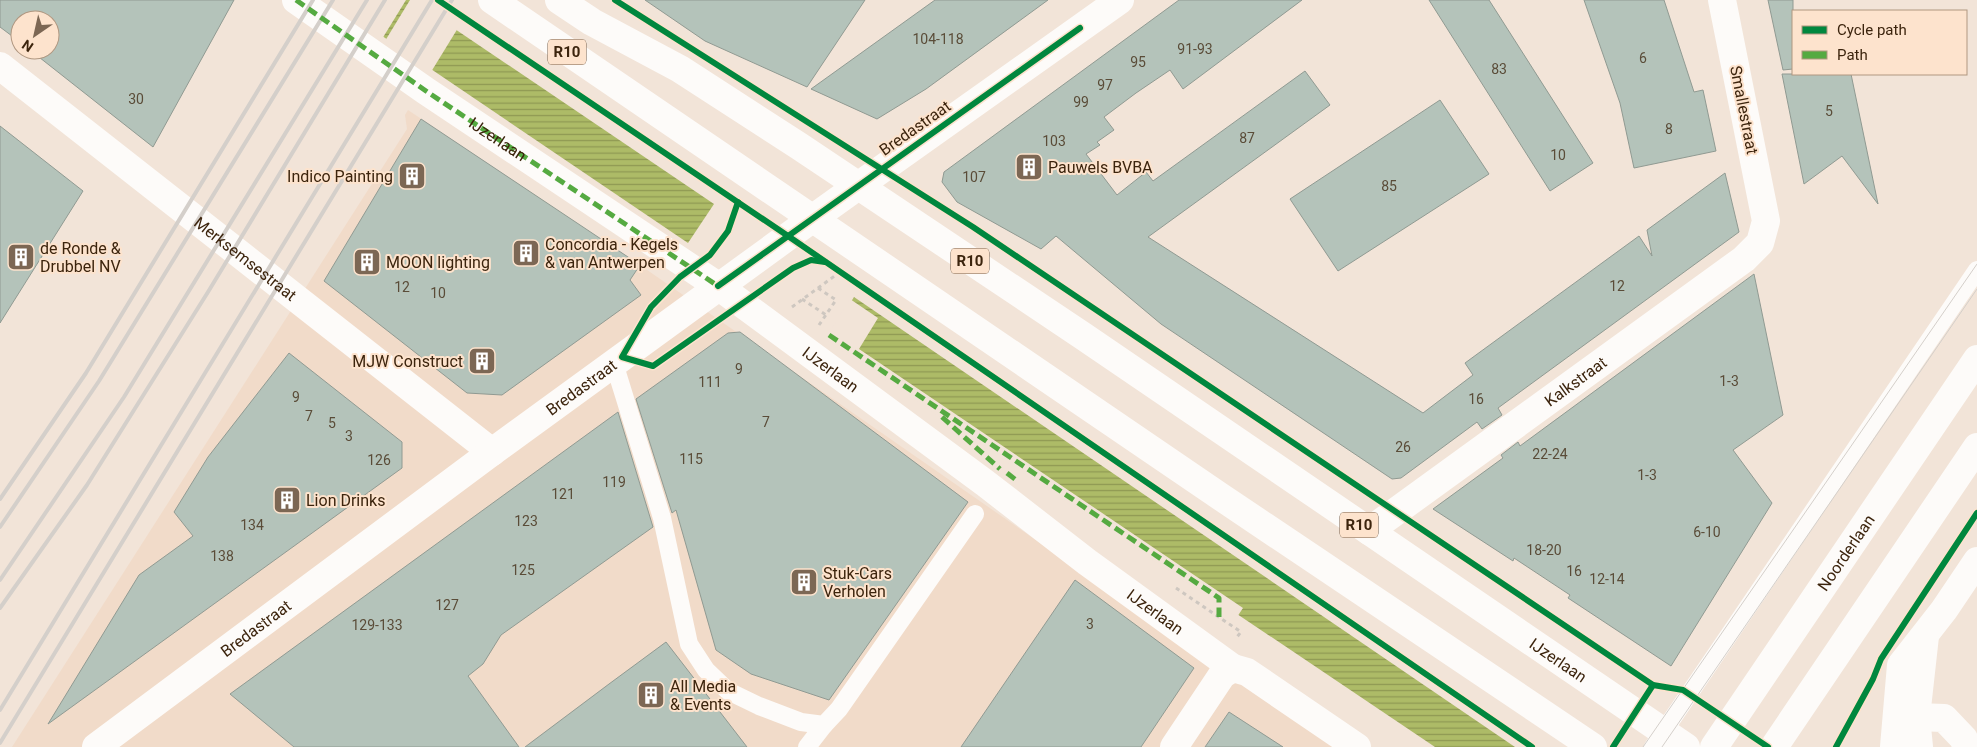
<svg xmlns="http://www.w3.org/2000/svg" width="1977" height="747" font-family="Roboto,sans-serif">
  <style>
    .built { fill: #f1dbc9 }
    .water { fill: url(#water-rules) }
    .pier { fill: #f2e4d8 }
    .building { fill: #b4c3ba; stroke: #909a92 }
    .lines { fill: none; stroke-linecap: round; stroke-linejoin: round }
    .path { stroke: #cec7c0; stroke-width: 3; stroke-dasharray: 4 4; stroke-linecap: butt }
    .service { stroke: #fdfbf9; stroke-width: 18 }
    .minor { stroke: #fdfbf9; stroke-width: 28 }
    .tertiary { stroke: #fdfbf9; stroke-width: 28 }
    .secondary { stroke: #fdfbf9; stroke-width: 28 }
    .primary { stroke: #fdfbf9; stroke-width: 28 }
    .tram { stroke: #d4cfca; stroke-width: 1 }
    .rail { stroke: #d4cfca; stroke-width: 4 }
    .quiet { stroke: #55aa41; stroke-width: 5; stroke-dasharray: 10 5; stroke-linecap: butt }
    .cycleway-casing { stroke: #fde3cd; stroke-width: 9 }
    .cycleway { stroke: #00873e; stroke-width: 6 }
    .labels { text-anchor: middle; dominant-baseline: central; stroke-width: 4; stroke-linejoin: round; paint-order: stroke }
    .number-label { font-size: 14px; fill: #5a4c38 }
    .shield { fill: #fde3cd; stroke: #765d47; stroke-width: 1 }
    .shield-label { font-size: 15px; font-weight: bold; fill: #3c240d }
    .street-label { font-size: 16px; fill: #3c240d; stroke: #fde3cd }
    .poi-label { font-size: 16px; fill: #3c240d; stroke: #fde3cd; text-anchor: start }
  </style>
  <defs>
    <pattern id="water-rules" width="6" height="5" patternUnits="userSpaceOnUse" patternTransform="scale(1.25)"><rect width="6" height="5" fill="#adbb67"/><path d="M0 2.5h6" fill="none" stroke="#8e9853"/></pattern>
  </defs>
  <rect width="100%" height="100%" fill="#f2e4d8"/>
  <!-- built -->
  <path class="built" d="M408,110L640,265L1200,654L1337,747H12L407,129L405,115Z"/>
  <!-- water -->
  <g class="water">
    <path d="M329,0H412L714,204L688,243Z"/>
    <path d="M854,297L1515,747H1435L828,339Z"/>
  </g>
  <!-- pier -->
  <g class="pier">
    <path d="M326,0H406L382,39Z"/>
    <path d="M410,0H416L458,28L431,72L385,41Z"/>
    <path d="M850,299L878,318L859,349L1243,608L1237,617L827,341L826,338Z"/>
  </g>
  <!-- building -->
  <g class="building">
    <path d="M0,0H234L153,147L30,50H50V20H20V42L0,27Z"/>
    <path d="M645,0H865L807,87L705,41Z"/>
    <path d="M935,0H1048L926,89L877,119L811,89Z"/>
    <path d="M1179,0H1302L1183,89L1170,70L1136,93L1104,117L1114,130L1097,142L1100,145L1086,154L1117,195L1146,172L1153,181L1305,71L1330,105L1148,237L1423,413L1473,375L1465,363L1639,236L1652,256L1647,230L1725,173L1739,232L1498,408L1502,415L1482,429L1477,422L1401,478L1392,479L1161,324L1056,236L1041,249L957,202L942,182L944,172Z"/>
    <path d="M1429,0H1489L1593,163L1550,191Z"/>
    <path d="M1584,0H1664L1694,92L1703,90L1716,151L1634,168L1620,103Z"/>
    <path d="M1768,0H1793V69L1783,70Z"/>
    <path d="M1782,74H1851L1878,204L1842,156L1804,184Z"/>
    <path d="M1440,100L1489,174L1338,271L1290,199Z"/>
    <path d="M421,119L640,265L630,280L641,295L502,395L467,393L324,281Z"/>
    <path d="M0,126L83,191L0,323Z"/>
    <path d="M1754,274L1783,415L1733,450L1772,503L1671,666L1568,598L1570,595L1514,558L1513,561L1433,509L1503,458L1501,455L1518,442L1520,446Z"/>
    <path d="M740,332L968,502L829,700L751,674L716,650L676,510L672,513L636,399L728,333Z"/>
    <path d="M289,353L402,442V468L48,724L139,575L193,536L174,512L208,457Z"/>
    <path d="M618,412L653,527L501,635L483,664L468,676L519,747H294L230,694Z"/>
    <path d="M1075,580L1194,668L1141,747H961Z"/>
    <path d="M666,642L747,747H525L609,684Z"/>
    <path d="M1229,712L1283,747H1205Z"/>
  </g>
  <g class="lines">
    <!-- path -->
    <g class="path">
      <path d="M818,288L836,300L819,325"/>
      <path d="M802,299L826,315"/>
      <path d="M792,307L840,272"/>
      <path d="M1176,588L1241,632L1237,637"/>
    </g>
    <!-- service -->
    <g class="service">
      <path d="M614,363L662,518L689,644L706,670L728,691L759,706L801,722L824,725L839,709L975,514"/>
      <path d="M807,747L824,725"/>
      <path d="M1653,747L1977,270"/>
    </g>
    <!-- minor -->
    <g class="minor">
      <path id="s1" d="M296,0L426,91L718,286L985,483L1087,562L1233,668L1247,672L1357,747"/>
      <path id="s2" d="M0,66L492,452"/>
      <path id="s3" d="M1369,531L1744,259L1760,243L1766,221L1722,0"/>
      <path d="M1899,722L1916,717L1944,718L1964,739L1966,747"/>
      <path id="s4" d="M96,747L492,452L812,219"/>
      <path d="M1174,747L1222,675L1233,668"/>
      <path d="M1894,747L1901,665L1944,610L1977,561"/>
      <path d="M1919,747L1916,717L1925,636"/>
    </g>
    <!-- tertiary -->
    <path class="tertiary" d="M858,186L1120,0"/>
    <!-- secondary -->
    <g class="secondary">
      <path id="s5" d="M1714,747L1977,359"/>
      <path d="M1774,747L1977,447"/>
    </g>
    <!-- primary -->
    <g class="primary">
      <path d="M492,0L1221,497L1593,747"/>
      <path id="s6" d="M559,0L592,22L680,69L799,146L1083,336L1686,747"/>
      <path d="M812,219L858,186"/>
    </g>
    <!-- tram -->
    <g class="tram">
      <path d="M1643,747L1977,264"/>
      <path d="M1662,747L1977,289"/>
    </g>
    <!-- rail -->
    <g class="rail">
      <path d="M0,499L86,373L313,0"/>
      <path d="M0,527L99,381L333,0"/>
      <path d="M0,580L124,397L367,0"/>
      <path d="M0,608L87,485L208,292L385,0"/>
      <path d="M0,710L432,0"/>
      <path d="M0,743L452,0"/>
    </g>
    <!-- quiet -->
    <g class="quiet">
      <path id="s7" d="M296,0L426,91L718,286"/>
      <path d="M829,335L1219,598V617"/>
      <path d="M942,417L1000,469"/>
      <path d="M1007,473L1016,480"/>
    </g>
    <!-- cycleway casing -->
    <g class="cycleway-casing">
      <g id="cycleway">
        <path d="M438,0L788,236L1532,747"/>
        <path d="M615,0L973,227L1653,685L1683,690L1768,747"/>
        <path d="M738,202L728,231L710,255L680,277L651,307L622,357L653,366L793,268L811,260L825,262"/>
        <path d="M718,286L1080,28"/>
        <path d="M1613,747L1653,685"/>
        <path d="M1836,747L1873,679L1881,659L1977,513"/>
      </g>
    </g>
    <!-- cycleway -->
    <use href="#cycleway" class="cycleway"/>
  </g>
  <!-- icons -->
  <defs>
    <g id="building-square" transform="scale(1.4375)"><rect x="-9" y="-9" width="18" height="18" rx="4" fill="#7c6754" stroke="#fde3cd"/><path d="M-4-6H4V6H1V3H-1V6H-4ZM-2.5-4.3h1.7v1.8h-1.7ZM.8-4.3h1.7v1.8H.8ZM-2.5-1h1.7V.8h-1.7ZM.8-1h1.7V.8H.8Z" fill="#fff"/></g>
  </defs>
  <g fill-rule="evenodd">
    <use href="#building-square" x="1029" y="167"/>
    <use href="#building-square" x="412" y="176"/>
    <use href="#building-square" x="526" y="253"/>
    <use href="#building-square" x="21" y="257"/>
    <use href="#building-square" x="367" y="262"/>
    <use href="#building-square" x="482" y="361"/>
    <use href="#building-square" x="287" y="500"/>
    <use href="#building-square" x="804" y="582"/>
    <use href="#building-square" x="651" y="695"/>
  </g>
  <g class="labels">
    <!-- number labels -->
    <g class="number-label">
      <text x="938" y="39">104-118</text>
      <text x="1195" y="49">91-93</text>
      <text x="1643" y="58">6</text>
      <text x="1138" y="62">95</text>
      <text x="1499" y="69">83</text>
      <text x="1105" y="85">97</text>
      <text x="136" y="99">30</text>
      <text x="1081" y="102">99</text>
      <text x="1829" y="111">5</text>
      <text x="1669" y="129">8</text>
      <text x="1247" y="138">87</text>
      <text x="1054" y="141">103</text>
      <text x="1558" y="155">10</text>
      <text x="974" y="177">107</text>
      <text x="1389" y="186">85</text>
      <text x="1617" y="286">12</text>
      <text x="402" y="287">12</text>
      <text x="438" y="293">10</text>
      <text x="739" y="369">9</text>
      <text x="1729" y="381">1-3</text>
      <text x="710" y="382">111</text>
      <text x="296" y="397">9</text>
      <text x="1476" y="399">16</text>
      <text x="309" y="416">7</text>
      <text x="766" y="422">7</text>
      <text x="332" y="423">5</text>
      <text x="349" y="436">3</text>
      <text x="1403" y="447">26</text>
      <text x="1550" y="454">22-24</text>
      <text x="691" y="459">115</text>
      <text x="379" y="460">126</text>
      <text x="1647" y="475">1-3</text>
      <text x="614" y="482">119</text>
      <text x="563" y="494">121</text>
      <text x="526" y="521">123</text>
      <text x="252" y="525">134</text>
      <text x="1707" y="532">6-10</text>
      <text x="1544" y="550">18-20</text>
      <text x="222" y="556">138</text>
      <text x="523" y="570">125</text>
      <text x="1574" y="571">16</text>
      <text x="1607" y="579">12-14</text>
      <text x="447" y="605">127</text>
      <text x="1090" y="624">3</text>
      <text x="377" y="625">129-133</text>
    </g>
    <!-- shield labels -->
    <g class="shield">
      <rect x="548" y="39.5" width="38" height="25" rx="4"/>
      <rect x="951" y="248.5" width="38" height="25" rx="4"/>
      <rect x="1340" y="512.5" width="38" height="25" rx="4"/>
    </g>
    <g class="shield-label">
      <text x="567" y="52">R10</text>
      <text x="970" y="261">R10</text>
      <text x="1359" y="525">R10</text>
    </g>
    <!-- street labels -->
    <g class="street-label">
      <text transform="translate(1744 110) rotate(79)">Smallestraat</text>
      <text transform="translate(915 128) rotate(-35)">Bredastraat</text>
      <text stroke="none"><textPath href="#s7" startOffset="245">IJzerlaan</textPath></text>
      <text stroke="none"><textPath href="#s2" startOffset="312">Merksemsestraat</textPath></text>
      <text stroke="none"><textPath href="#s1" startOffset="650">IJzerlaan</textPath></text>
      <text stroke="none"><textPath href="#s3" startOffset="255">Kalkstraat</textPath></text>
      <text stroke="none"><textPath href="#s4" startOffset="604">Bredastraat</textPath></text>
      <text stroke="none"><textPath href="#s5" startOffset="235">Noorderlaan</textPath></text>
      <text stroke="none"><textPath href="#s1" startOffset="1055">IJzerlaan</textPath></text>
      <text stroke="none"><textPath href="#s4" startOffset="199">Bredastraat</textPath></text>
      <text stroke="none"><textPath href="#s6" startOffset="1198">IJzerlaan</textPath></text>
    </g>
    <!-- poi labels -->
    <g class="poi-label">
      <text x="1048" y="167">Pauwels BVBA</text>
      <text x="393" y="176" text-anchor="end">Indico Painting</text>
      <text x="545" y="244">Concordia - Kegels<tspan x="545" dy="18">&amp; van Antwerpen</tspan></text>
      <text x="40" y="248">de Ronde &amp;<tspan x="40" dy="18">Drubbel NV</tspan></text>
      <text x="386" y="262">MOON lighting</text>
      <text x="463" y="361" text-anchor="end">MJW Construct</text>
      <text x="306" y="500">Lion Drinks</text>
      <text x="823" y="573">Stuk-Cars<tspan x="823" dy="18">Verholen</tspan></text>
      <text x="670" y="686">All Media<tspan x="670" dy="18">&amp; Events</tspan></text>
    </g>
  </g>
  <!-- legend -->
  <rect x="1792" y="10" width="175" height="65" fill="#fde3cd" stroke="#b09780"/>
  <rect x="1802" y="26" width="25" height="8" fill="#00873e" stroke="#b09780"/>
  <text x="1837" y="35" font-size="15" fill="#3c240d">Cycle path</text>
  <rect x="1802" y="51" width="25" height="8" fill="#55aa41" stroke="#b09780"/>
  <text x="1837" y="60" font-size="15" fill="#3c240d">Path</text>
  <!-- north arrow -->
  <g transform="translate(35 35) rotate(214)"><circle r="24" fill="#fde3cd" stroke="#b09780"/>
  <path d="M0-4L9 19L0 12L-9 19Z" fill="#7c6754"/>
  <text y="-8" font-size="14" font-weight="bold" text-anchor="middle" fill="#3c240d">N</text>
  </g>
</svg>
